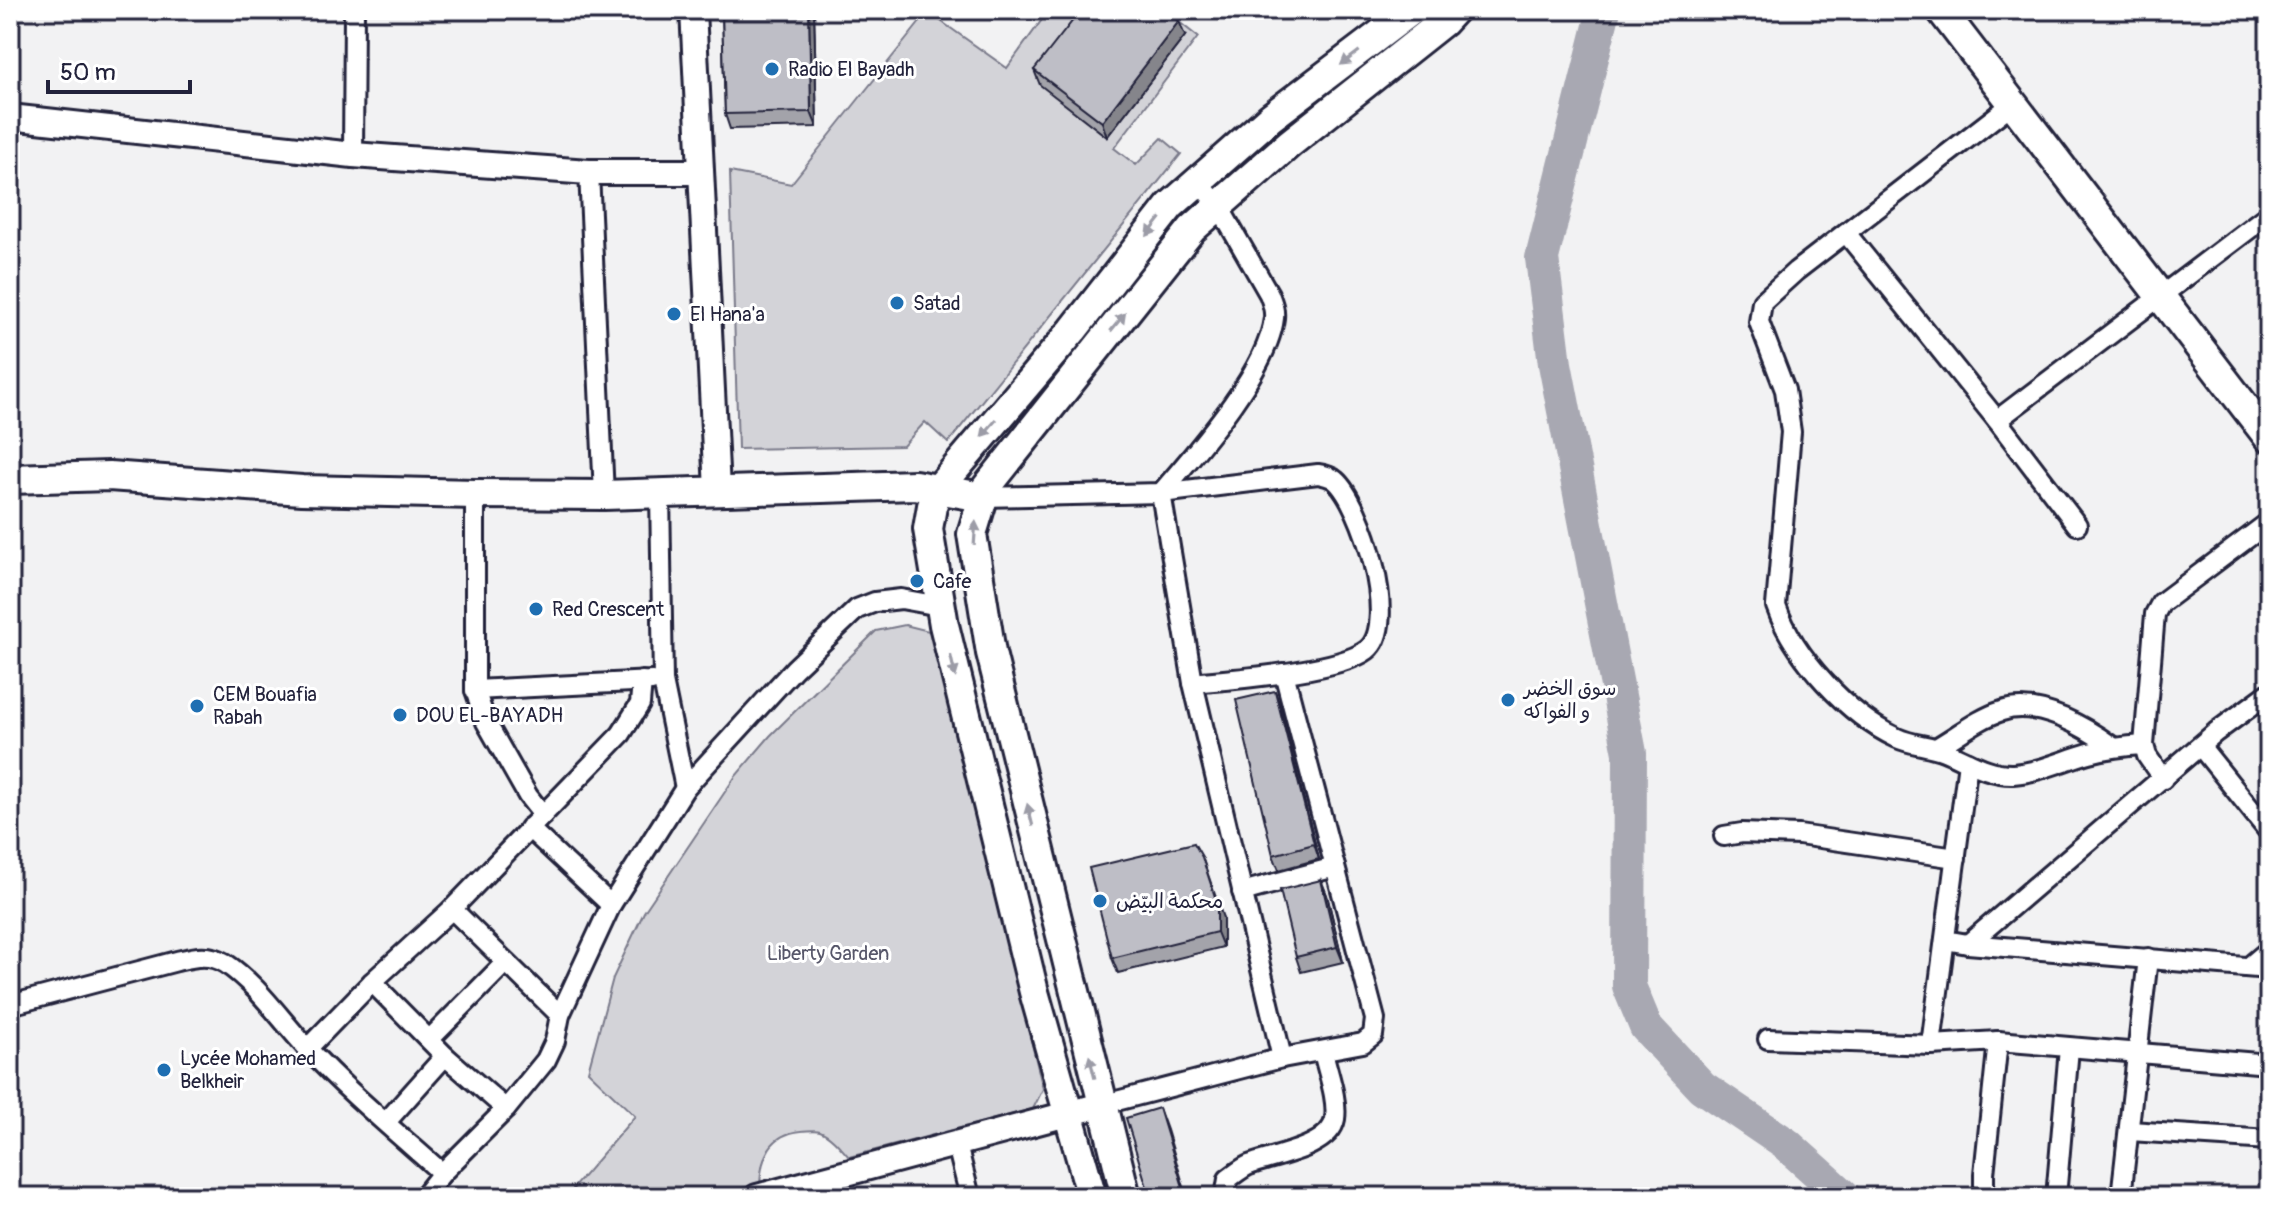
<svg xmlns="http://www.w3.org/2000/svg" width="2279" height="1207" font-family="Pangolin,'Playpen Sans Arabic',sans-serif">
  <style>
    .green { fill: #d3d3d8; stroke: #7a7a8a; stroke-width: 2 }
    .lines { fill: none; stroke-linecap: round; stroke-linejoin: round }
    .river { stroke: #a8a8b2; stroke-width: 34 }
    .street-casing { stroke: #22223b; stroke-width: 24 }
    .secondary-casing { stroke: #22223b; stroke-width: 30 }
    .primary-casing { stroke: #22223b; stroke-width: 34 }
    .street { stroke: #fff; stroke-width: 18 }
    .secondary { stroke: #fff; stroke-width: 24 }
    .primary { stroke: #fff; stroke-width: 28 }
    .wall { fill: #a3a3aa; stroke: #22223b; stroke-width: 2 }
    .shaded-wall { fill: #85858b; stroke: #22223b; stroke-width: 2 }
    .building { fill: #bebec6; stroke: #22223b; stroke-width: 2 }
    .oneway { fill: #9c9ca7 }
    .poi-dot { fill: #1f6fb2; stroke: #fff; stroke-width: 3 }
    .labels { text-anchor: middle; dominant-baseline: central; stroke-width: 6; stroke-linejoin: round; paint-order: stroke }
    .poi-label { font-size: 20px; fill: #22223b; stroke: #fff; text-anchor: start }
    .park-label { font-size: 20px; fill: #57576a; stroke: #fff }
  </style>
  <rect width="100%" height="100%" fill="#f2f2f3"/>
  <filter id="ink" filterUnits="userSpaceOnUse"><feTurbulence type="fractalNoise" baseFrequency=".0125" numOctaves="2"/><feDisplacementMap in="SourceGraphic" scale="16" xChannelSelector="R" yChannelSelector="G"/><feConvolveMatrix kernelMatrix="1 2 1 2 8 2 1 2 1" color-interpolation-filters="sRGB"/></filter>
  <g filter="url(#ink)">
    <!-- green -->
    <g class="green">
      <path d="M1049,10H1164L1198,37L1114,148L1136,165L1162,138L1181,154L948,443L925,422L903,446L738,449L730,172L791,184L928,12L1007,68Z"/>
      <path d="M905,625L929,631L943,662L967,777L1043,1089L1033,1109L849,1157C841,1148 832,1136 820,1131C815,1129 807,1131 801,1131C770,1134 761,1157 760,1185L688,1197H578L573,1188L635,1116L588,1071L613,978L644,912L735,777L770,736L876,631Z"/>
    </g>
    <g class="lines">
      <!-- river -->
      <path class="river" d="M1604,10L1542,258L1555,364L1630,753L1629,986L1646,1027L1702,1087L1786,1144L1845,1197"/>
      <!-- street casing -->
      <g class="street-casing">
        <g id="street">
          <path d="M2012,104L1796,271L1762,302L1759,322L1785,390L1791,432L1776,606C1794,657 1848,715 1897,738C1912,745 1929,745 1944,751C1966,760 1989,775 2013,774C2040,772 2064,760 2089,753C2108,748 2125,746 2144,745"/>
          <path d="M353,155L354,10"/>
          <path d="M589,172L604,495"/>
          <path d="M1197,180L1218,205L1269,294C1272,302 1275,309 1274,318C1268,371 1196,452 1161,493L1193,683L1282,1058"/>
          <path d="M1846,233L1997,420L2077,525"/>
          <path d="M1997,420L2269,214"/>
          <path d="M660,493L663,681L685,788"/>
          <path d="M475,494V690L486,722L528,796L543,815"/>
          <path d="M982,497L1161,493L1318,474C1325,475 1330,476 1335,480C1362,503 1400,625 1367,650C1338,672 1232,679 1193,683"/>
          <path d="M475,690L652,681"/>
          <path d="M2201,747L2269,832"/>
          <path d="M1936,748C1957,736 1979,718 2002,711C2038,699 2085,727 2113,747"/>
          <path d="M2163,779L2147,756L2144,745L2155,614L2161,603L2269,522"/>
          <path d="M529,828L611,905"/>
          <path d="M1724,836L1742,833L1799,835L1956,858"/>
          <path d="M1242,892L1335,867"/>
          <path d="M452,909L560,1015"/>
          <path d="M1945,940L1968,944L2269,969"/>
          <path d="M1968,944L2216,732L2269,693"/>
          <path d="M2250,966L2269,950"/>
          <path d="M372,982L445,1056L506,1109"/>
          <path d="M10,1005L177,961C194,957 209,953 225,963C257,984 280,1019 306,1047C348,1092 396,1132 442,1173"/>
          <path d="M430,1039L505,963"/>
          <path d="M1768,1039L1931,1045L1998,1041L2269,1064"/>
          <path d="M1931,1045L1968,762"/>
          <path d="M307,1049L372,982L452,909L621,734L640,704L642,681"/>
          <path d="M1101,1105L1282,1058L1363,1043L1373,1035L1375,1019L1284,673"/>
          <path d="M386,1122L445,1056"/>
          <path d="M2130,1131L2269,1140"/>
          <path d="M957,1145L970,1197"/>
          <path d="M423,1197L442,1173L506,1109L546,1060L555,1041L560,1015L611,905L685,788L794,669L857,609L875,602L901,599L940,606"/>
          <path d="M1225,1197L1228,1179C1235,1174 1242,1168 1249,1165C1272,1156 1330,1148 1335,1119C1338,1098 1327,1071 1323,1051"/>
          <path d="M1984,1197V1174L1998,1041"/>
          <path d="M2056,1197L2069,1048"/>
          <path d="M2121,1197L2148,958"/>
        </g>
      </g>
      <!-- secondary casing -->
      <g class="secondary-casing">
        <g id="secondary">
          <path d="M693,10L717,490"/>
          <path d="M10,117L353,155L589,172H700"/>
          <path d="M757,1197L1101,1105"/>
        </g>
      </g>
      <!-- primary casing -->
      <g class="primary-casing">
        <g id="primary">
          <path d="M1941,10L2269,438"/>
          <path d="M10,479L109,476L302,490L475,494L604,495L915,485L982,497"/>
          <path d="M1092,1197L1034,992L944,625L928,529L932,506L939,488L1073,330L1170,206L1271,117L1412,10"/>
          <path d="M1126,1197L991,653L972,534L986,488L1192,229L1289,144L1443,22L1454,10"/>
        </g>
      </g>
      <!-- street -->
      <use href="#street" class="street"/>
      <!-- secondary -->
      <use href="#secondary" class="secondary"/>
      <!-- primary -->
      <use href="#primary" class="primary"/>
    </g>
    <!-- wall -->
    <g class="wall">
      <path d="M722,10H814L817,127L730,129L725,114Z"/>
      <path d="M1185,36L1107,137L1040,85L1034,70Z"/>
      <path d="M1275,691L1280,706L1319,859L1279,870L1273,855Z"/>
      <path d="M1321,880L1327,895L1343,962L1301,972L1296,957Z"/>
      <path d="M1223,918V947L1118,973L1112,958Z"/>
    </g>
    <!-- shaded-wall -->
    <g class="shaded-wall">
      <path d="M809,10H814L817,127L811,112Z"/>
      <path d="M1179,21L1185,36L1107,137L1102,122Z"/>
      <path d="M1275,691L1280,706L1319,859L1314,844Z"/>
      <path d="M1202,857L1223,918V947L1217,932Z"/>
      <path d="M1321,880L1327,895L1343,962L1337,947Z"/>
      <path d="M1159,1108L1167,1130L1187,1197H1186Z"/>
    </g>
    <!-- building -->
    <g class="building">
      <path d="M722,10H809L811,112L725,114Z"/>
      <path d="M1081,10H1165L1179,21L1102,122L1034,70Z"/>
      <path d="M1275,691L1314,844L1273,855L1236,700Z"/>
      <path d="M1194,843L1202,857L1217,903V932L1112,958L1089,868Z"/>
      <path d="M1321,880L1337,947L1296,957L1280,890Z"/>
      <path d="M1159,1108L1186,1197H1150L1126,1118Z"/>
    </g>
    <!-- one-way arrows -->
    <defs><path id="oneway-solid" d="M-6-.8H1V-3.2L6.5 0L1 3.2V.8H-6Z" transform="scale(2)"/></defs>
    <g class="oneway">
      <use href="#oneway-solid" transform="translate(1350 58) rotate(143)"/>
      <use href="#oneway-solid" transform="translate(1154 227) rotate(128)"/>
      <use href="#oneway-solid" transform="translate(1118 322) rotate(-51)"/>
      <use href="#oneway-solid" transform="translate(989 428) rotate(131)"/>
      <use href="#oneway-solid" transform="translate(975 533) rotate(-86)"/>
      <use href="#oneway-solid" transform="translate(953 666) rotate(77)"/>
      <use href="#oneway-solid" transform="translate(1030 815) rotate(-104)"/>
      <use href="#oneway-solid" transform="translate(1092 1067) rotate(-104)"/>
    </g>
  </g>
  <!-- markers -->
  <g class="poi-dot">
    <circle cx="772" cy="69" r="8"/>
    <circle cx="897" cy="303" r="8"/>
    <circle cx="674" cy="314" r="8"/>
    <circle cx="917" cy="581" r="8"/>
    <circle cx="536" cy="609" r="8"/>
    <circle cx="1508" cy="700" r="8"/>
    <circle cx="197" cy="706" r="8"/>
    <circle cx="400" cy="715" r="8"/>
    <circle cx="1100" cy="901" r="8"/>
    <circle cx="164" cy="1070" r="8"/>
  </g>
  <g class="labels">
    <!-- poi labels -->
    <g class="poi-label">
      <text x="788" y="69">Radio El Bayadh</text>
      <text x="913" y="303">Satad</text>
      <text x="690" y="314">El Hana'a</text>
      <text x="933" y="581">Cafe</text>
      <text x="552" y="609">Red Crescent</text>
      <text x="1524" y="688">سوق الخضر<tspan x="1524" dy="23">و الفواكه</tspan></text>
      <text x="213" y="694">CEM Bouafia<tspan x="213" dy="23">Rabah</tspan></text>
      <text x="416" y="715">DOU EL-BAYADH</text>
      <text x="1116" y="901">محكمة البيّض</text>
      <text x="180" y="1058">Lycée Mohamed<tspan x="180" dy="23">Belkheir</tspan></text>
    </g>
    <!-- park labels -->
    <g class="park-label">
      <text x="828" y="953">Liberty Garden</text>
    </g>
  </g>
  <!-- margin -->
  <rect width="2279" height="1207" fill="none" stroke="#fff" stroke-width="40"/>
  <rect x="20" y="20" width="2239" height="1167" fill="none" stroke="#22223b" stroke-width="3" filter="url(#ink)"/>
  <!-- scale -->
  <path d="M48 80v12h142v-12" fill="none" stroke="#22223b" stroke-width="4"/>
  <text x="60" y="80" font-size="24" fill="#22223b" stroke="#ffffff" stroke-width="6" paint-order="stroke">50 m</text>
</svg>
